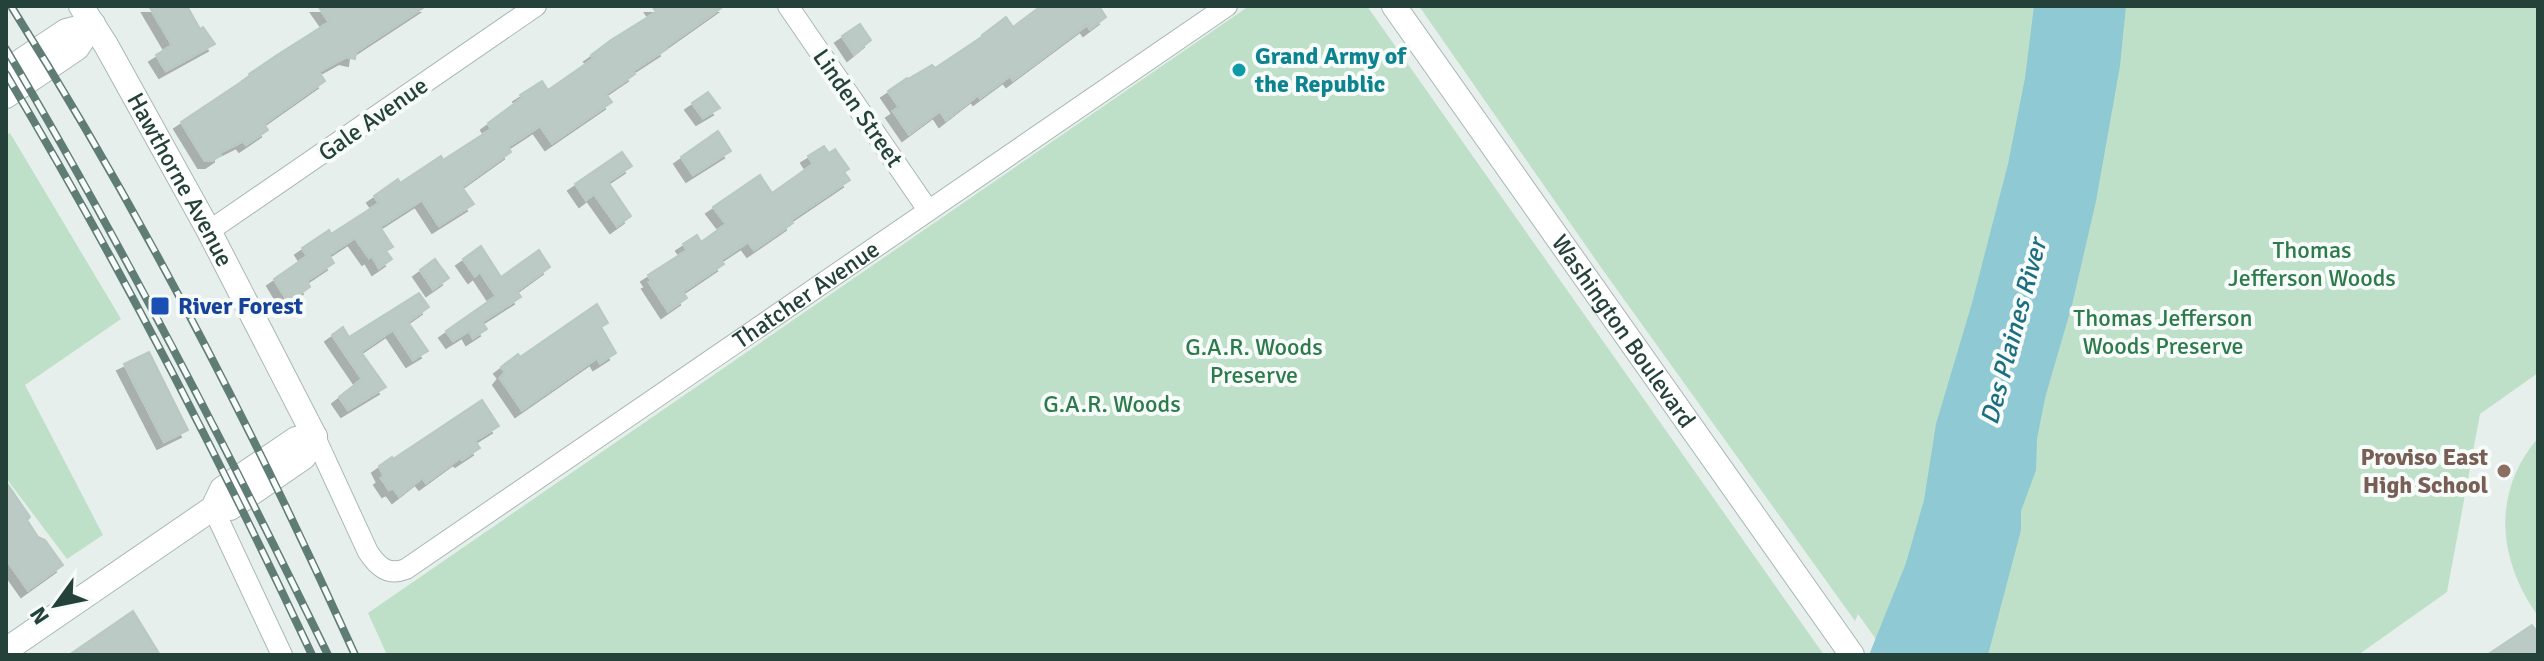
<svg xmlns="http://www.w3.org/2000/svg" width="2544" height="661" font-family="Signika,sans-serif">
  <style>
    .green { fill: #bfe0c8 }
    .water { fill: #8ec9d4 }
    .building { fill: #bbcac4; stroke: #b8c9c2; stroke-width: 2; filter: url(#shadow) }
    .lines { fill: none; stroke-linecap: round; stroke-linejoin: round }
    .minor-casing { stroke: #a8b8b2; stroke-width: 22 }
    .tertiary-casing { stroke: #a8b8b2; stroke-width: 26 }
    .minor { stroke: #fff; stroke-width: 20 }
    .tertiary { stroke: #fff; stroke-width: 24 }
    .rail-casing { stroke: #5f7d75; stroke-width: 8 }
    .rail { stroke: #f7fbf9; stroke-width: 5; stroke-dasharray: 15; stroke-linecap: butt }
    .culture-dot { fill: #0f9aa8; stroke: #f7fbf9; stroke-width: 3 }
    .transit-dot { fill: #1a4fb4; stroke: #f7fbf9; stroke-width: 3 }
    .education-dot { fill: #8d6e63; stroke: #f7fbf9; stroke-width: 3 }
    .labels { text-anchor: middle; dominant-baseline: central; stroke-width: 8; stroke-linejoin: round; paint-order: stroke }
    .culture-label { font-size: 24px; font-weight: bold; fill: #0d838f; stroke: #f7fbf9; text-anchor: start }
    .street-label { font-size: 24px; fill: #24423a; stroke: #f7fbf9 }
    .park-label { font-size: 24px; fill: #2d7a4b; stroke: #f7fbf9 }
    .transit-label { font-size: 24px; font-weight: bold; fill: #164399; stroke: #f7fbf9; text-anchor: start }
    .education-label { font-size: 24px; font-weight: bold; fill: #785e54; stroke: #f7fbf9; text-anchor: end }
    .water-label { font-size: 26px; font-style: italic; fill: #1c6f80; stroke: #f7fbf9 }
  </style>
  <defs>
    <filter id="shadow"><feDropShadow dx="-7" dy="7" stdDeviation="0" flood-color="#0004"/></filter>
  </defs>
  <rect width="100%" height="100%" fill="#e6efeb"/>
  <!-- green -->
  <g class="green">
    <path d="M1249,6H1367L1824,655H387L368,613Z"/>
    <path d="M1419,6H2538V373L2480,414L2447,592L2358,655H1887L1858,614L1855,621L1600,266Z"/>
    <path d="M10,133L121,319L25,385L103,535L67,559L6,478V135Z"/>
    <path d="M2538,438V616C2498,560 2491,493 2538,438Z"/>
  </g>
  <!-- water -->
  <path class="water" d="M2034,6H2126L2120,66L2096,201L2072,305L2045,398L2037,439L2036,470L2021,511V530L1988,655H1869L1906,563L1924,500L1936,424L1972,303L2008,164L2025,78Z"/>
  <!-- building -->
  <g class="building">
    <path d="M149,6H187L200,29L203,27L215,44L166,71L156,55L172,45Z"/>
    <path d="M318,6H426L356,52L355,59L346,57L319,72L325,81L264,124L268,130L246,145L243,141L221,152V155L212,161H205L181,122L250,76L249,74L277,55L329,22Z"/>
    <path d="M652,6H724L666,47L667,49L633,71L635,74L606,94L612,102L552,143L540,126L508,147L511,152L462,187L474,204L439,226L422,200L380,227L393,247L386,251L392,259L379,268L372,256L369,258L355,238L329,255L334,263L307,281L310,287L288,302L274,279L307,256L302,248L329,230L331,234L379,203L374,196L398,179L400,183L441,156L443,160L491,129L488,123L522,98L520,95L542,81L548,90L594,58L591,55L611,40L656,12Z"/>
    <path d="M1041,6H1099L1106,17L1090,29L1087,25L1013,80L1010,76L980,98L978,95L946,120L940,111L909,134L893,111L899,107L888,91L907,78L908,79L932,65L935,68L983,36L982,35L1006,17L1013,27Z"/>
    <path d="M860,24L871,40L854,54L842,36Z"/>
    <path d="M708,92L720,108L703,118L692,103Z"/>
    <path d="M718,131L731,151L693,175L681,157Z"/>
    <path d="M824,146L829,153L835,149L849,169L844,172L850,180L791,220L793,223L754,250L748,242L721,260L724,264L683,292L687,298L668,311L649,282L652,281L648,275L687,250L683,244L697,235L701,242L726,224L713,207L760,175L772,193L813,164L808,156Z"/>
    <path d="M622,152L632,166L608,182L631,216L617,226L594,194L586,200L575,184Z"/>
    <path d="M481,246L501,277L539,250L550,267L517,291L521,297L482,322L487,329L473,338L469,331L453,341L446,331L496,296L480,272L475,276L463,259Z"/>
    <path d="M435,259L449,278L433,289L420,270Z"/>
    <path d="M419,293L429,307L408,322L428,351L413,360L393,330L365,349L361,352L386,387L348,410L339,397L362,379L332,335L343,327L349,337Z"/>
    <path d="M597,304L608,323L601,327L616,353L600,363L597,358L522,410L500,378L505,372L501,367L518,354L520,357Z"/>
    <path d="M149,352L188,430L164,442L124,364Z"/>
    <path d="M482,400L499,426L475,441L480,448L462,460L460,458L426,483L422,478L399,496L393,488L389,490L381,478L384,476L379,466L392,457L393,459Z"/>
    <path d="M6,482L30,517L27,520L38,537L45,540L63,565L28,590L6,559Z"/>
    <path d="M133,611L160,655H69Z"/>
    <path d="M2532,625L2538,633V655H2487Z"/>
  </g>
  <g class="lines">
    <!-- minor casing -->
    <g class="minor-casing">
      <g id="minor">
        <path d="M788,6L928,210"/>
        <path d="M209,231L536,6"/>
        <path id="s1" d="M315,437L368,552C378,567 388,576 406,569L1227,6"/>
        <path d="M213,508L282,655"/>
      </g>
    </g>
    <!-- tertiary casing -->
    <g class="tertiary-casing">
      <g id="tertiary">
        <path id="s2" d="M81,6L106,45L209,231L315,437"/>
        <path id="s3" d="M1394,6L1852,655"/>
        <path d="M6,71L66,31L93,24"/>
        <path d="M6,96L77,48L93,24"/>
        <path d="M213,508H230L304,457L315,437"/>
        <path d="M6,650L213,508L222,489L296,439L315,437"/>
      </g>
    </g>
    <!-- minor -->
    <use href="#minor" class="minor"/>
    <!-- tertiary -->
    <use href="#tertiary" class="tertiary"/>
    <!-- rail casing -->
    <g class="rail-casing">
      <g id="rail">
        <path d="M11,6C142,214 254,431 355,655"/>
        <path d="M6,49C123,246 228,450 328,655"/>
        <path d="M6,74C118,262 219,457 312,655"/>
      </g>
    </g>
    <!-- rail -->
    <use href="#rail" class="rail"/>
  </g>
  <!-- markers -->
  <circle class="culture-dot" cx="1239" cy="70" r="8"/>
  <rect class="transit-dot" x="150" y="296" width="20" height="20" rx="4"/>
  <circle class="education-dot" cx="2504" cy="471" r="8"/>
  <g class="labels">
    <!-- culture labels -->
    <g class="culture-label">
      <text x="1255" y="56">Grand Army of<tspan x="1255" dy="28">the Republic</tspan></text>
    </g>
    <!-- street labels -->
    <g class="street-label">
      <text transform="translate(858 108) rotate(55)">Linden Street</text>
      <text transform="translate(373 119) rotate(-35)">Gale Avenue</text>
      <text stroke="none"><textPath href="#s2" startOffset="200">Hawthorne Avenue</textPath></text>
      <text stroke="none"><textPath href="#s1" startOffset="658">Thatcher Avenue</textPath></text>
      <text stroke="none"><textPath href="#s3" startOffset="398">Washington Boulevard</textPath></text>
    </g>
    <!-- park labels -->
    <g class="park-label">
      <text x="2312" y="250">Thomas<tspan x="2312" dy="28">Jefferson Woods</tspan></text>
      <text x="2163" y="318">Thomas Jefferson<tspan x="2163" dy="28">Woods Preserve</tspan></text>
      <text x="1254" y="347">G.A.R. Woods<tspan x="1254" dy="28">Preserve</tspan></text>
      <text x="1112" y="404">G.A.R. Woods</text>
    </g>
    <!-- transit labels -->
    <g class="transit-label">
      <text x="178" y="306">River Forest</text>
    </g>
    <!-- education labels -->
    <g class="education-label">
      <text x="2488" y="457">Proviso East<tspan x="2488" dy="28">High School</tspan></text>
    </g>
    <!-- water labels -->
    <g class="water-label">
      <text transform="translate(2014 332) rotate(-75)">Des Plaines River</text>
    </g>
  </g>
  <!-- border -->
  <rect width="2544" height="661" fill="none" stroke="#24423a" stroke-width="16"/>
  <!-- north arrow -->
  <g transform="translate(56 605) rotate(237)" stroke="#f7fbf9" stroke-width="6" paint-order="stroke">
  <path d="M0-6L14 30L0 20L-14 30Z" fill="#24423a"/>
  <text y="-12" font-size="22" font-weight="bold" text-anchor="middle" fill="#24423a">N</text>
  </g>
</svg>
